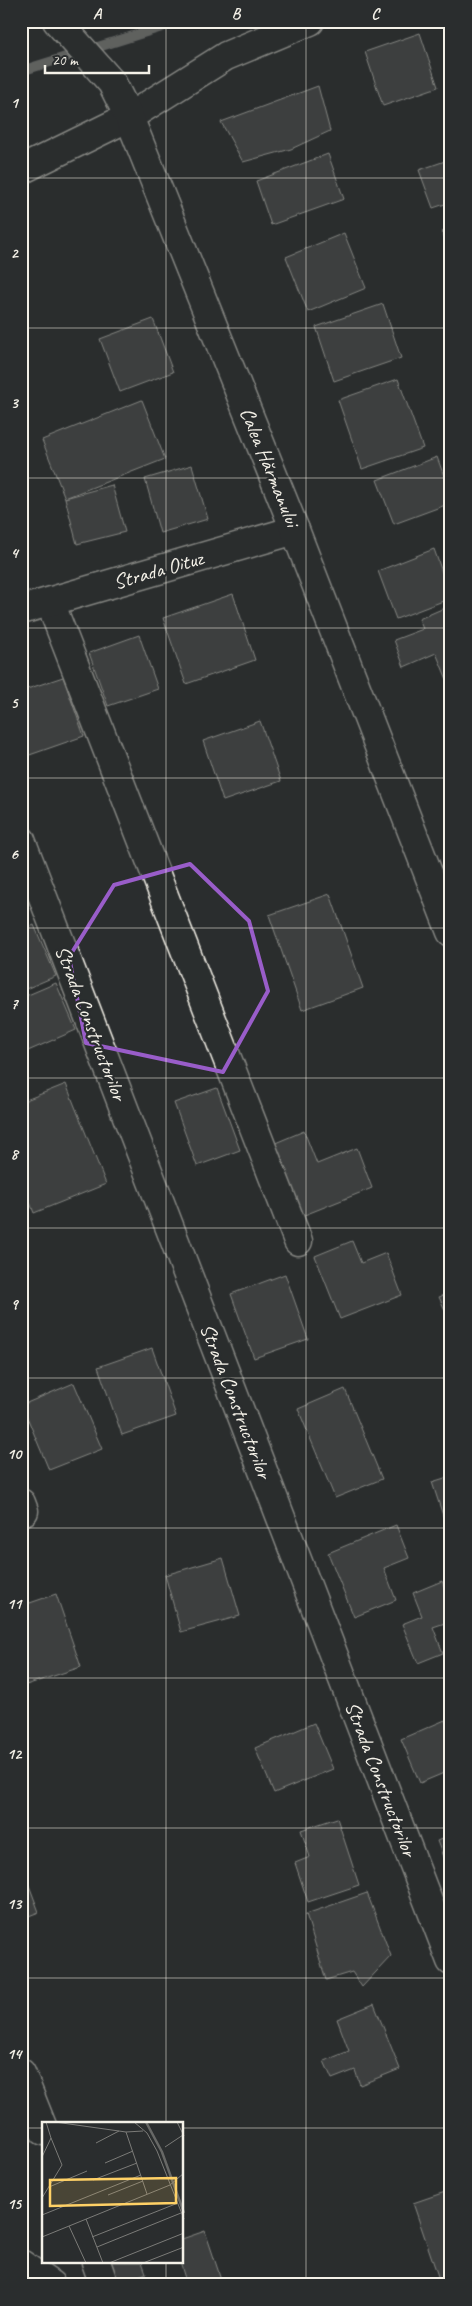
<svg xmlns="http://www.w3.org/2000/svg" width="472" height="2306" font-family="Caveat,sans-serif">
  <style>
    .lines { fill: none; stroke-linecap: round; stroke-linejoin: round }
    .stream { stroke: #9f9f9a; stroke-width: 10 }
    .building { fill: #555756; stroke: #f4f1e8 }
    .street-casing { stroke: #f4f1e8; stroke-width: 31 }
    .secondary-casing { stroke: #f4f1e8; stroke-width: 31 }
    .street { stroke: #2a2d2e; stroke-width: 28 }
    .secondary { stroke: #2a2d2e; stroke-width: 28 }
    .marked { fill: none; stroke: #995dc9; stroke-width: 4; stroke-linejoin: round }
    .grid { fill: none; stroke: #f4f1e8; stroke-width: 1; stroke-opacity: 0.55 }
    .labels { text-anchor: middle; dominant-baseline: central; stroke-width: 4.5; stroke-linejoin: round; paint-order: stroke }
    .street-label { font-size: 21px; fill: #f4f1e8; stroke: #2a2d2e }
    .inset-river { fill: none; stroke: #676866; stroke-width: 2.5 }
    .inset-road { fill: none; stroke: #7b7b78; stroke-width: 1 }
    .view { fill: #ffd166; fill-opacity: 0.15; stroke: #ffd166; stroke-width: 2.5 }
    .inset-edge { fill: none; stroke: #f4f1e8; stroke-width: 2.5 }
    .neatline { fill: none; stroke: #f4f1e8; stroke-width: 2 }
    .grid-label { font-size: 16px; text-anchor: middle; font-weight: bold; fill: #f4f1e8 }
  </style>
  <rect width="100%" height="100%" fill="#2a2d2e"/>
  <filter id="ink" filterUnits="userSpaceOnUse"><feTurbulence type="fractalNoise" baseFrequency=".02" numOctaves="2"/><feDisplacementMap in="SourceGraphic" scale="10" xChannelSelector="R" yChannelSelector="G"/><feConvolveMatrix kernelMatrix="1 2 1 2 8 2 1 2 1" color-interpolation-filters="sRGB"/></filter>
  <g filter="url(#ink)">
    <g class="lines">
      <!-- stream -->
      <path class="stream" d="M21,71L181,21"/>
    </g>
    <!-- building -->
    <g class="building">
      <path d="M420,33L438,87L383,106L365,52Z"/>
      <path d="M318,86L330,131L291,149L243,162L221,122Z"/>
      <path d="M328,154L344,199L271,225L256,181Z"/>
      <path d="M451,159V202L433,208L419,170Z"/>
      <path d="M451,228V253L442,232Z"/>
      <path d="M344,233L366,288L308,312L286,257Z"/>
      <path d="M383,304L401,358L334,381L316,327Z"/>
      <path d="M153,319L173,372L120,392L100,339Z"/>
      <path d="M398,379L423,448L362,469L338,400Z"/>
      <path d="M142,400L165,459L65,498L42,440Z"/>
      <path d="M437,457L451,495V503L394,524L377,480Z"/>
      <path d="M192,465L208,519L160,533L145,479Z"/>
      <path d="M112,485L125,532L77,544L65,498Z"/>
      <path d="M434,549L451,598L396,619L378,571Z"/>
      <path d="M233,594L255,660L186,684L163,618Z"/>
      <path d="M451,605V689L436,653L404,667L394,640L423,629L419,619Z"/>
      <path d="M139,635L158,689L108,706L89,653Z"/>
      <path d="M63,677L84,736L21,758V691Z"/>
      <path d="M260,721L281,781L223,801L203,741Z"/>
      <path d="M330,894L363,988L302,1010L269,915Z"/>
      <path d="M34,925L56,976L21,991V931Z"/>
      <path d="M56,983L76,1030L21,1054V998Z"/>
      <path d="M66,1084L106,1184L34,1213L21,1179V1102Z"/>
      <path d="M217,1088L240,1150L197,1166L174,1103Z"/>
      <path d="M304,1131L317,1164L357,1148L372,1188L302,1216L273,1144Z"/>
      <path d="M352,1241L361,1263L386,1253L402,1295L340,1319L315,1256Z"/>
      <path d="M285,1274L308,1339L254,1358L231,1294Z"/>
      <path d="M451,1292V1323L439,1297Z"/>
      <path d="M152,1348L176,1416L122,1435L98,1367Z"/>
      <path d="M74,1383L102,1449L49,1470L22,1405Z"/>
      <path d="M345,1389L382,1479L335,1498L298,1409Z"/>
      <path d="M451,1476V1534H449L432,1482Z"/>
      <path d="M396,1525L409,1558L384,1568L396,1600L354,1617L328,1553Z"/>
      <path d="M223,1558L240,1616L181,1632L165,1575Z"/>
      <path d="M442,1581L451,1604V1621L433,1627L443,1653L418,1663L402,1624L422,1616L413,1593Z"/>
      <path d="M56,1594L81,1667L26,1685L21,1671V1606Z"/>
      <path d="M445,1720L451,1733V1770L420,1783L401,1739Z"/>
      <path d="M314,1723L333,1769L274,1793L255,1748Z"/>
      <path d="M337,1818L359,1885L308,1902L295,1863L310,1857L301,1830Z"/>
      <path d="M451,1835V1878L437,1841Z"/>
      <path d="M21,1864L39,1912L21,1919Z"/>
      <path d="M367,1893L391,1956L362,1987L352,1972L326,1980L306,1914Z"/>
      <path d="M374,2004L400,2069L360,2085L355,2070L332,2079L324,2061L349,2051L337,2019Z"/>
      <path d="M451,2190V2285H441L413,2203Z"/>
      <path d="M205,2231L223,2285H187L180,2262H182V2239Z"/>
      <path d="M107,2262H142L146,2273L116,2285Z"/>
    </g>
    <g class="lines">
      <!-- street casing -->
      <g class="street-casing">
        <g id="street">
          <path d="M21,170L129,117L226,56L310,21"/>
          <path d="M50,602L298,1241"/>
          <path d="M21,610L295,530"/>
          <path d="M21,840L451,1961"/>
          <path d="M21,1503L24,1511"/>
          <path d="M21,2073L44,2131"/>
          <path d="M96,2262L104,2285"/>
          <path d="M21,2264L51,2285"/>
        </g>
      </g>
      <!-- secondary casing -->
      <g class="secondary-casing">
        <path id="secondary" d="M57,21L112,83L129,117L295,530L451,932"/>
      </g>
      <!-- street -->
      <use href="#street" class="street"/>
      <!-- secondary -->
      <use href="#secondary" class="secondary"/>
    </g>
  </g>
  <!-- marked area -->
  <path d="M0 0H472V2306H0ZM190,864L249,921L268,991L223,1072L86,1043L69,957L114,885Z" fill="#2a2d2e" fill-opacity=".55" fill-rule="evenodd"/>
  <path class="marked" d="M190,864L249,921L268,991L223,1072L86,1043L69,957L114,885Z"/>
  <!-- grid -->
  <path class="grid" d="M166,21V2124M306,21V2285M21,178H451M21,328H451M21,478H451M21,628H451M21,778H451M21,928H451M21,1078H451M21,1228H451M21,1378H451M21,1528H451M21,1678H451M21,1828H451M21,1978H451M21,2128H44M182,2128H451M166,2262V2285"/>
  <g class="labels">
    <!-- street labels -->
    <g class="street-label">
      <text transform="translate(270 467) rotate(68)">Calea Hărmanului</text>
      <text transform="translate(158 570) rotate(-16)">Strada Oituz</text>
      <text transform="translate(91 1023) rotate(69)">Strada Constructorilor</text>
      <text transform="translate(236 1401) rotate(69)">Strada Constructorilor</text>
      <text transform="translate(381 1779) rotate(69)">Strada Constructorilor</text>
    </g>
  </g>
  <!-- overview -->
  <g transform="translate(42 2122)">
    <rect width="141" height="141" fill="#2a2d2e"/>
    <path class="inset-river" d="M104,0L120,30L142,91"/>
    <path class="inset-road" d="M13,0L84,10L101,9M92,0L105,11L115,29L142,97M135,0L142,14M84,10L105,72M54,21L77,9M123,25L141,13M0,35L9,16L4,0M63,41L91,29M51,58L95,41M7,65L45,49M66,73L101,59M0,76L20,43L9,16M0,93L99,53M44,97L61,141M27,104L44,141M0,115L128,63L142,51M50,115L136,81M55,125L139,91M67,141L142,111M101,141L142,125"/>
    <path class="view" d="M134,56V81L8,84V58Z"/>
    <rect width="141" height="141" class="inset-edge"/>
  </g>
  <!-- margin -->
  <rect width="472" height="2306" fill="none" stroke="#2a2d2e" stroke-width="55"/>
  <!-- scale -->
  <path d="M45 65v8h104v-8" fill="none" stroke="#f4f1e8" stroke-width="2.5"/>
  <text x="52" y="65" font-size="15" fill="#f4f1e8" stroke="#2a2d2e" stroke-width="4" paint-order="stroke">20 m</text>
  <rect x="28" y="28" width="416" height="2250" class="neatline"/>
  <g class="grid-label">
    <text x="97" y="19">A</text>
    <text x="236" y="19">B</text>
    <text x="375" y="19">C</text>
    <text x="14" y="108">1</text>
    <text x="14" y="258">2</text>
    <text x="14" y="408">3</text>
    <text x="14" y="558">4</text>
    <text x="14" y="708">5</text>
    <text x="14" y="859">6</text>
    <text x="14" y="1009">7</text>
    <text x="14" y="1159">8</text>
    <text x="14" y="1309">9</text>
    <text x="14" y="1459">10</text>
    <text x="14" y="1609">11</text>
    <text x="14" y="1759">12</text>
    <text x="14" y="1909">13</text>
    <text x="14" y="2059">14</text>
    <text x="14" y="2209">15</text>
  </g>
</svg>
